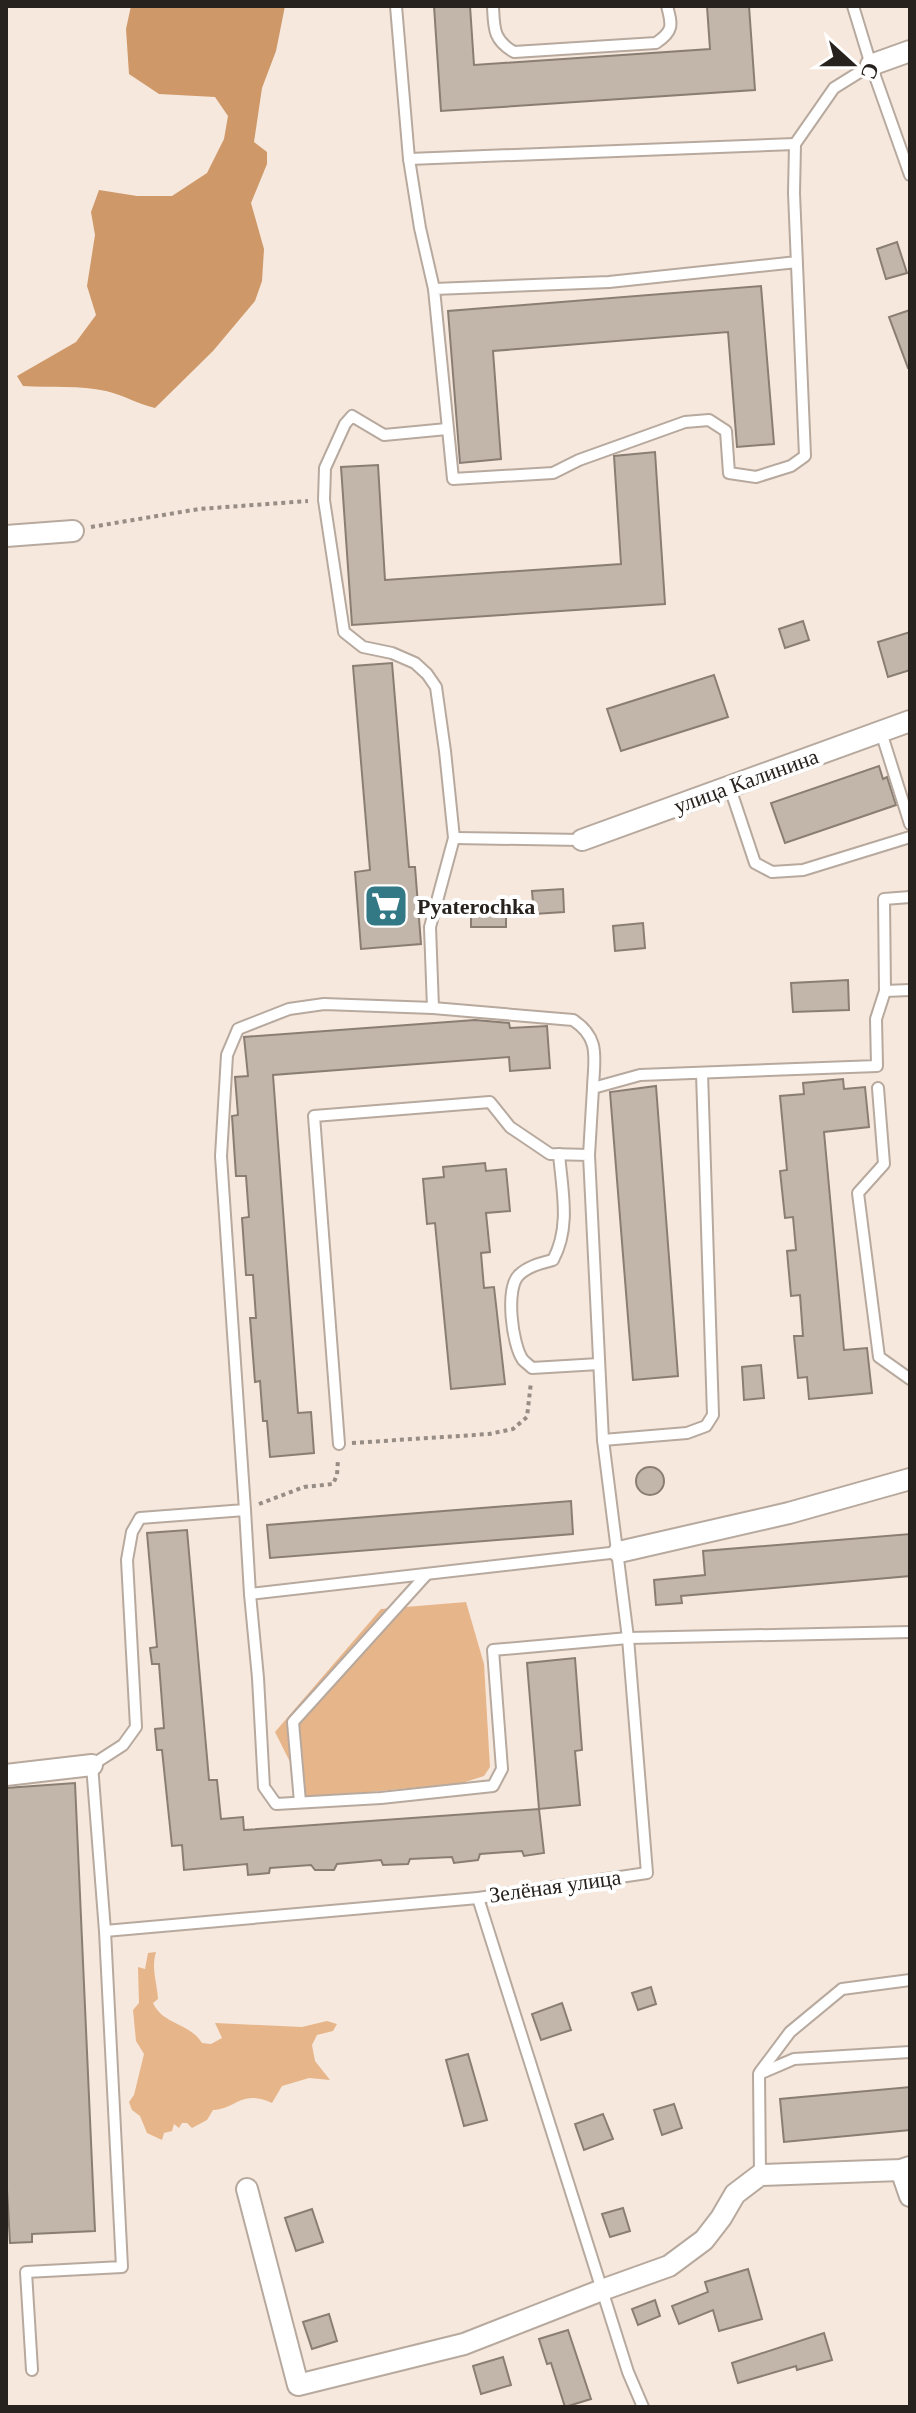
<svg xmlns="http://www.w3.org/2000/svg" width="916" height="2413" font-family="Georgia,serif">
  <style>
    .green { fill: #e7b58a }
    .water { fill: #ce9868 }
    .building { fill: #c2b5aa; stroke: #8a7e73; stroke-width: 2 }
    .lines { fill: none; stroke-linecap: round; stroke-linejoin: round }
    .lane-casing { stroke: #b7a99e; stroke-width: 14 }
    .street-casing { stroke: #b7a99e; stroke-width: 24 }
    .path { stroke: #978d85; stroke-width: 4; stroke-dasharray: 4 4; stroke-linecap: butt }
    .lane { stroke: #fff; stroke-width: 10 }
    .street { stroke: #fff; stroke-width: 20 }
    .labels { text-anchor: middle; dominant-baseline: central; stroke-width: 8; stroke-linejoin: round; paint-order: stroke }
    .street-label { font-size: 22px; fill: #28221e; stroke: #fff }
    .poi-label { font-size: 22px; font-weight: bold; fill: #28221e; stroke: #fff; text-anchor: start }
  </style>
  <rect width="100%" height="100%" fill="#f6e8dd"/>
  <!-- green -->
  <g class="green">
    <path d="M466,1602L484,1664L490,1767L484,1776L462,1783L308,1798L275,1732L381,1609Z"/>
    <path d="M156,1952C151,1968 157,1982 158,1999L153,2003C163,2025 190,2023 202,2043L211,2044L222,2038L215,2023L302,2027L327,2021L337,2024L333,2031L317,2035L312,2045L315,2061L330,2080L309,2078L282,2086L272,2103C241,2089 237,2109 213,2110L207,2120L192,2128L187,2123H182L179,2128L174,2124L172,2131L164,2133L162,2140L147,2133L140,2116L132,2110L129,2102L134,2095L144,2054L136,2041L133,2010L139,2003L138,1967L145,1969L148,1953Z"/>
  </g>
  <!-- water -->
  <path class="water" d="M131,6H285L276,51L262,88L254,142L267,152V164L251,203L264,249L262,281L255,301L213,351L155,408C138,404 123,395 106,391C80,385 51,388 23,386L17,376L76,342L96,315L87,286L95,235L91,212L99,190L137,196H172L207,173L224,139L228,116L215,97L159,94L129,74L126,29Z"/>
  <!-- building -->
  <g class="building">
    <path d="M434,6H470L474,65L710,49L707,6H749L755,90L441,111Z"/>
    <path d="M897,242L907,273L886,279L877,249Z"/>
    <path d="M761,286L774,444L737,447L728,332L493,351L501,459L460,463L448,311Z"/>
    <path d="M910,310V368H908L889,317Z"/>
    <path d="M655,452L665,604L352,625L341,467L378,465L385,580L621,564L614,456Z"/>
    <path d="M803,621L809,640L785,648L779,629Z"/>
    <path d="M910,632V670L888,677L878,642Z"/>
    <path d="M392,663L409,867H415L421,944L361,949L355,872L370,870L353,666Z"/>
    <path d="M714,675L728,717L621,751L607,709Z"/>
    <path d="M879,766L883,779L887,777L896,805L785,843L771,803Z"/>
    <path d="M563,889L564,912L534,914L532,891Z"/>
    <rect x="471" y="905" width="35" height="22"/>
    <path d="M643,923L645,948L615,951L613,926Z"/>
    <path d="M848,980L849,1010L793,1012L791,983Z"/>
    <path d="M475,1020L509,1023L510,1028L547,1026L550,1068L510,1071L509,1057L273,1075L298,1413L311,1412L314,1453L270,1457L267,1421H263L260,1381L255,1382L250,1318H256L253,1275H246L242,1218L249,1217L246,1176H236L232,1116L238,1115L235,1077L248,1076L244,1037Z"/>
    <path d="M843,1079L844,1089L865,1087L869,1127L824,1132L844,1350L867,1348L872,1393L809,1399L807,1377L798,1378L794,1336H803L800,1295L791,1296L787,1251L796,1250L793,1217L785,1218L780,1171L787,1170L780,1096L804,1094L803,1083Z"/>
    <path d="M656,1086L678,1376L633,1380L610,1092Z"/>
    <path d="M485,1163L486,1171L506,1169L510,1211L486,1213L490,1252L481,1253L484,1288L494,1287L505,1384L451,1389L435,1223L427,1224L423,1179L444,1177L443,1167Z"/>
    <path d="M761,1365L764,1398L744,1400L742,1367Z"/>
    <circle cx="650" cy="1481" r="14"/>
    <path d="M571,1501L573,1534L270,1558L267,1525Z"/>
    <path d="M187,1530L209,1780H217L221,1819L243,1817L244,1830L539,1809L544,1853L524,1856L522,1851L480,1854L478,1860L454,1863L452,1857L410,1859L408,1864L383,1865L381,1860L337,1864L334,1870H315L311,1865L270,1868L269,1873L248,1875L247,1864L184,1870L182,1845L172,1846L162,1750H157L155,1729L164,1728L159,1664H152L150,1648L157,1647L147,1533Z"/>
    <path d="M910,1534V1576L681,1596L682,1603L656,1605L654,1580L705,1575L703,1551Z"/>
    <path d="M575,1658L582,1750L575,1751L580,1805L539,1809L527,1663Z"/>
    <path d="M75,1783L95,2231L32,2234V2242L10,2243L6,2172V1788Z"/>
    <path d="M651,1987L656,2004L638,2010L632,1993Z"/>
    <path d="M562,2003L571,2030L541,2040L532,2014Z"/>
    <path d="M468,2054L487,2120L464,2126L446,2060Z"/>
    <path d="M910,2087V2130L784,2142L780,2099Z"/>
    <path d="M674,2104L682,2128L662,2135L654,2110Z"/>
    <path d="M603,2114L613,2139L584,2150L575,2124Z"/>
    <path d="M623,2208L630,2231L610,2237L602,2214Z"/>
    <path d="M312,2209L323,2242L296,2251L285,2218Z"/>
    <path d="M748,2269L762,2319L719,2331L713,2310L679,2324L672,2306L708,2292L705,2282Z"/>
    <path d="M655,2300L660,2316L638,2325L632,2309Z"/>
    <path d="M329,2314L337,2341L312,2349L303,2322Z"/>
    <path d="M568,2330L591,2399L565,2407L551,2363L547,2364L539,2339Z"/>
    <path d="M824,2333L832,2360L797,2370L796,2366L738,2383L732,2363Z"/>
    <path d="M503,2357L511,2385L481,2394L473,2366Z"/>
  </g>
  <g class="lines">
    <!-- lane casing -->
    <g class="lane-casing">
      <g id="lane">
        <path d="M396,6L409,159L420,228L434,289"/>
        <path d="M493,6C494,28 493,40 514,52L656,43C674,31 672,25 667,6"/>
        <path d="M853,6L871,65L910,175"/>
        <path d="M409,159L795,144"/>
        <path d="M797,262L609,282L434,289L453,479L553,473L579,460L685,422L709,420L726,431L729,473L756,477L791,466L805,456L794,193L795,144L834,88L871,65"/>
        <path d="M881,732L910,824"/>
        <path d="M730,788L755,863L772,872L803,870L910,837"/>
        <path d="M454,838L582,840"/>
        <path d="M885,991L910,990"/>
        <path d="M433,1008L573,1020C601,1038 594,1059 593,1088"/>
        <path d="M878,1088L884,1164L858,1193L879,1357L910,1379"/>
        <path d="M559,1154C562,1190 571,1227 553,1260C542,1263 528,1266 519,1275C505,1288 512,1345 523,1360C526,1363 529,1365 532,1368L599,1364"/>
        <path d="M589,1155L593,1088L640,1075L877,1066L876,1019L885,991L884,899L910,897"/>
        <path d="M603,1440L687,1433L706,1426L713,1415L702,1073"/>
        <path d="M339,1444L314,1116L490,1102L510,1127L550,1154L589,1155L603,1440L628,1638L647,1873L478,1898L105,1931L92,1765L123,1745L136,1727L127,1560L132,1532L140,1518L245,1510L221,1156L227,1055L238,1029L289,1009L324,1004L433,1008L430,927L454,838L445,751L436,687L427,674L415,663L392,653L363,647L344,632L324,500L325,468L345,424L352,416L384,435L447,429"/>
        <path d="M245,1510L250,1594"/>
        <path d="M619,1552L250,1594L258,1678L264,1787L276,1804L381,1798L493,1786L502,1769L493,1650L628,1638L910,1632"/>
        <path d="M300,1802L293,1722L427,1574"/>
        <path d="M478,1898L628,2372L643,2407"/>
        <path d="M760,2072L790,2032L842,1989L910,1980"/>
        <path d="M760,2175L759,2074L794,2059L910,2052"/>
        <path d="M32,2370L26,2272L122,2267L105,1931"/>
      </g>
    </g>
    <!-- street casing -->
    <g class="street-casing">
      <g id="street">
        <path d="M871,65L910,51"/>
        <path d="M6,536L73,531"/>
        <path d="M582,840L910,721"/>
        <path d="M619,1552L789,1513L910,1479"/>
        <path d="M6,1775L92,1765"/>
        <path d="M901,2170L910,2196"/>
        <path d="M247,2189L298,2385L464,2344L602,2290L669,2266L704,2240L721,2218L735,2194L760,2175L901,2170L910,2167"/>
      </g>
    </g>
    <!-- path -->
    <g class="path">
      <path d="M91,527L199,509L308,501"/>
      <path d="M352,1443L489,1434L513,1429L527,1417L531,1382"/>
      <path d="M259,1504L304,1487L333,1484L337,1475L338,1459"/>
    </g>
    <!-- lane -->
    <use href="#lane" class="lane"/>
    <!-- street -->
    <use href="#street" class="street"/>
  </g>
  <!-- icons -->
  <defs>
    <g id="supermarket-square" transform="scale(2.3)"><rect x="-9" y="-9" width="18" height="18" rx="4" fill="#327885" stroke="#fff"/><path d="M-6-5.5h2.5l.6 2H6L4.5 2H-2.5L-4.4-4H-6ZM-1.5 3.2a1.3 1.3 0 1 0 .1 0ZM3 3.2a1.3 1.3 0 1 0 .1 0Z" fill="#fff"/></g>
  </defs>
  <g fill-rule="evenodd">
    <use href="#supermarket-square" x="386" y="906"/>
  </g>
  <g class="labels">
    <!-- street labels -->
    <g class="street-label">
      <text transform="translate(746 781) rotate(-20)">улица Калинина</text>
      <text transform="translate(555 1886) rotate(-8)">Зелёная улица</text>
    </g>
    <!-- poi labels -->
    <g class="poi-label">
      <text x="417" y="906">Pyaterochka</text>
    </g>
  </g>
  <!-- border -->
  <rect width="916" height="2413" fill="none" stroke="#28221e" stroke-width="16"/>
  <!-- north arrow -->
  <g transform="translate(852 64) rotate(111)" stroke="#ffffff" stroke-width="6" paint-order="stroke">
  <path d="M0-6L14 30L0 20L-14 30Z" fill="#28221e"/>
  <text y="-12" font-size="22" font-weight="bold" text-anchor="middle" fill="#28221e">С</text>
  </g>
</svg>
